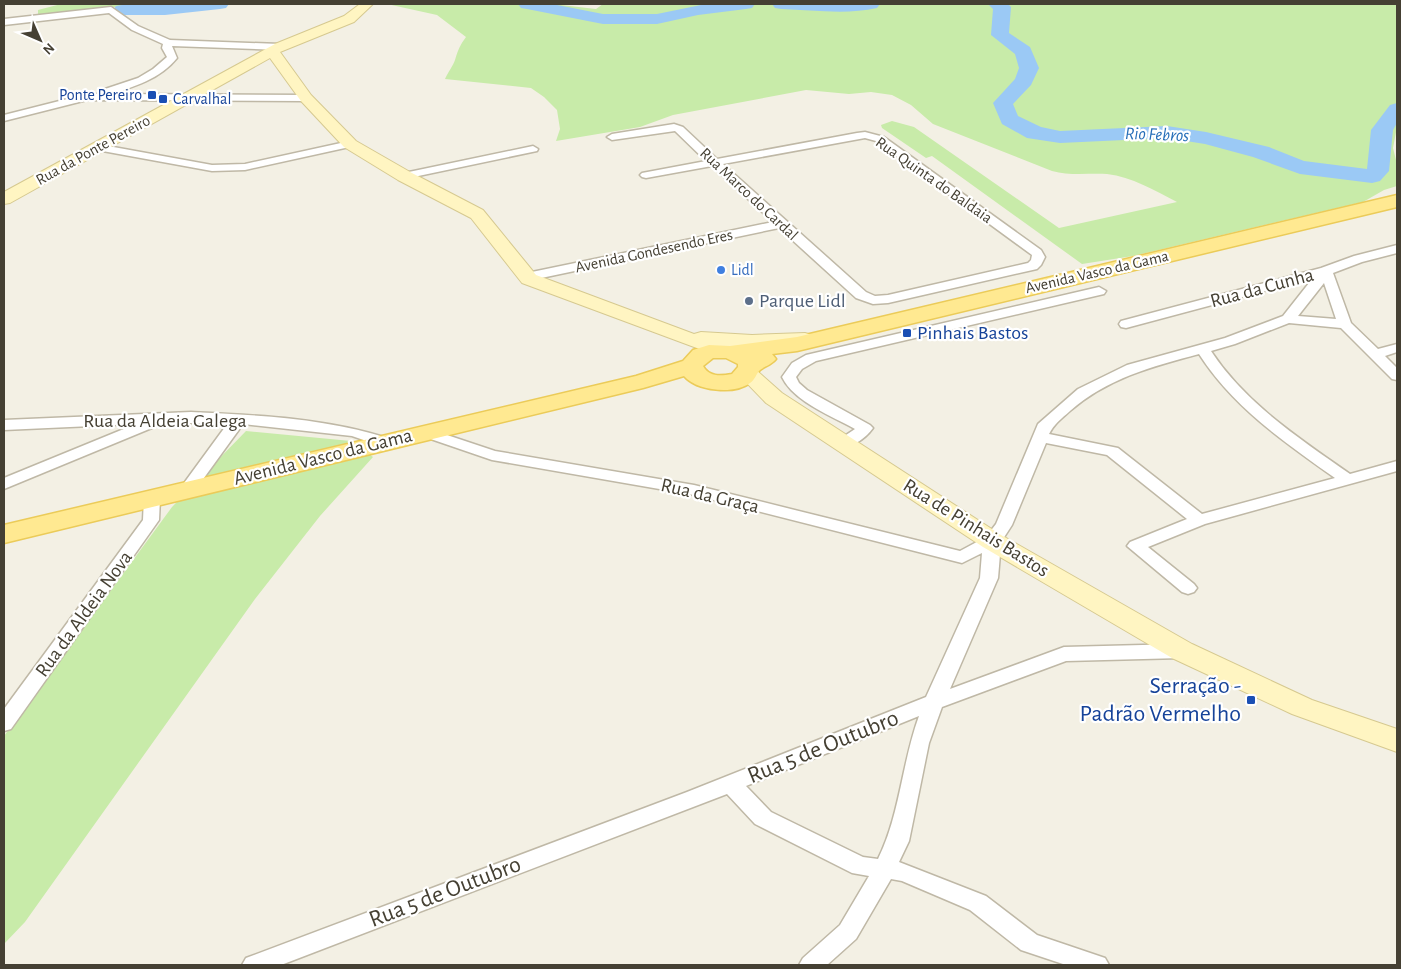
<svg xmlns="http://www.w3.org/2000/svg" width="1401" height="969" font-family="'Alegreya Sans',sans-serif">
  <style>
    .green { fill: #c8eba9 }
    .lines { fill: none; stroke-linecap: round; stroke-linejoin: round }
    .river { fill: #9bc9f5; fill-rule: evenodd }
    .street-casing { stroke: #bfb8a6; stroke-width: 3 }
    .secondary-casing { stroke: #d6c990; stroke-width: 2 }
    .primary-casing { stroke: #ebcb59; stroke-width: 3 }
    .street { fill: #fff; fill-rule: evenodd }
    .secondary { fill: #fff5c2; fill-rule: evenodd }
    .primary { fill: #ffe991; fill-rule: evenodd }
    .transit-dot { fill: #1a4fb4; stroke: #fff; stroke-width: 2 }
    .shop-dot { fill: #3f7fe0; stroke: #fff; stroke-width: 2 }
    .service-dot { fill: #5c6f8a; stroke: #fff; stroke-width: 2 }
    .labels { text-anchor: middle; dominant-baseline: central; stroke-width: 4.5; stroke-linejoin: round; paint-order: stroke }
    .far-transit-label { font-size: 16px; fill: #164399; stroke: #fff; text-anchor: end }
    .far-street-label { font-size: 16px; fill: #454033; stroke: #fff }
    .far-shop-label { font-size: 16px; fill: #366cbe; stroke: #fff; text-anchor: start }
    .far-water-label { font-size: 18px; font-style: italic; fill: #266eb8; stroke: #fff }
    .street-label { font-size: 20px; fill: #454033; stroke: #fff }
    .service-label { font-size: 20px; fill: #4e5e75; stroke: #fff; text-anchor: start }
    .transit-label { font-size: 20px; fill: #164399; stroke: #fff; text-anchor: start }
    .near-transit-label { font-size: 24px; fill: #164399; stroke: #fff; text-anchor: end }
    .near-street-label { font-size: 24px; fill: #454033; stroke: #fff }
  </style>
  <rect width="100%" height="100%" fill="#f3f0e4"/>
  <!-- green -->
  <g class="green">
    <path d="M61,4H230L191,11H162L129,15L115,7L38,16V10Z"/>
    <path d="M387,4H552L596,9L603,4H1397V127L1393,148L1397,164V186L1384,190L1363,202L1133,256L1082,264L932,156L926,158L882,128L881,125L892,121L914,127L1059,228L1177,202C1154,190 1132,177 1107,174C1088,173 1070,176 1052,171L933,124L911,105L892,95L871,92L849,94L806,90L673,115L640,127L556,141L560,129L557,110L544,97L531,88L445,79C448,72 453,66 455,60C458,50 460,45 466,37L437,15Z"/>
    <path d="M246,431L351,441L373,457L320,516L255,599L25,922L4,944V736L172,507Z"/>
  </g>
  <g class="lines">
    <!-- river -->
    <g class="river">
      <path d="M229,4L226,8L220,9L165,15H122L116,14L113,10L116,6L122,5Z"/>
      <path d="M518,4H552L603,14H657L706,4H755L752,8L746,9L698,15L657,24H603L527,9L521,8Z"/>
      <path d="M772,4H880L877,8C847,15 812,10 781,9L775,8Z"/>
      <path d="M988,4H1008L1011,7L1009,33L1030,47L1039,68L1031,85L1013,104L1018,116L1041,127L1060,131L1167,126L1206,132L1269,147L1304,161L1367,169L1371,130L1390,105L1397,103V123L1393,130L1389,171L1380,181L1372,183L1300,174L1253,157L1205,144L1167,138L1060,143L1027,138L1002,124L993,103L1015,79L1019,68L1015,54L991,35L993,9Z"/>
    </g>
    <!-- street casing -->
    <g class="street-casing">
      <g id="street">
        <path d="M111,7L138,26L170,40L280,44L285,47L280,50L172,46L177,58C160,79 134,87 110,94L306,95L311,98L306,101L87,100L4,121V115L87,94H102V90L138,78L153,69L167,57L162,48L163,44L132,30L109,13L4,25V19Z"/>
        <path d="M674,124L683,127L717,159L857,133L865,132L884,137L1041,250L1045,257L1041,265L1037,269L888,303L873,304L856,298L779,228L527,281L522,280L521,277L527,273L773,222L712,166L646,178L642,177L640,175L642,173L706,161L675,131L612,140L607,137L612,134ZM865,138L876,141L1032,255L1031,260L1028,263L888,295L875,296L866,292L723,164Z"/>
        <path d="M350,141L355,144L354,146L245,170L212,171L97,150L92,147L97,144L212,165L245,164Z"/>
        <path d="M533,146L538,149L537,151L404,179L398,176L404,173Z"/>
        <path d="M1397,245V253L1362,262L1333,273L1351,323L1378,349L1397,344V352L1385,356L1397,368V380L1392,379L1341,328L1289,323L1235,344L1211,351C1246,404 1299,438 1350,474L1397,461V471L1205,524L1148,547L1194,584L1197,588L1194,592L1188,594L1182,592L1127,546L1130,542L1187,519L1107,455L1046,443L1012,525L1001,542L998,578L950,689L1064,647L1182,644L1189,646L1191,651L1189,656L1182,658L1066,661L942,707L929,743L909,841L899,862L986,896L1037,935L1105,958L1109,965H1066L1021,950L970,910L902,881L891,879L856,939L827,965H799L803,958L840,925L869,876L852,873L755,824L727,794L281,965H242L246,958L687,792L926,697L980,578L982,553L962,563L694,495L492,460L419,435L416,432L419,429H429L495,451L694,485L960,551L986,537L996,524L1038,424L1078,389L1127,365L1225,338L1283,316L1313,278L1126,328L1121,327L1119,324L1121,321L1321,268L1354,256ZM1324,283L1336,319L1298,316ZM1199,354C1233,407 1284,442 1335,478L1202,514L1118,448L1049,434C1054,424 1061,419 1070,411C1108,378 1151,367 1199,354ZM919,716C902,762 900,815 878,859L863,857L771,812L746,786Z"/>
        <path d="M1099,287L1106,291L1104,294L816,361L802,369L796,377L799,383L807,390L870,425L873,428C865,439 850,450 836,446L834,443L855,429C832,416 794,402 782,377L792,363L806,355Z"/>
        <path d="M191,412C256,415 328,418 390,439L392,442L390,445L384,447L352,436L243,424L193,493H181L179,490L228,423H161L159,425L4,489V478L136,424L4,430V420Z"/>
        <path d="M152,493L158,494L160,498L159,520L11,729L4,731V709L143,520L144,498L146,494Z"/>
      </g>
    </g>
    <!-- secondary casing -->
    <g class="secondary-casing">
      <g id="secondary">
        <path d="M360,4H373L354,22L280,52L311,95L356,141L410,172L483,210L536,275L694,334L701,332L752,335L805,333L812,335L815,339L812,343L752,347L725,346L731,351L728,355L721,357L522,283L471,218L398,180L344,147L301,101L270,58L10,203L4,204V192L275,44L344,16Z"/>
        <path d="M748,367L755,369L782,393L1001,535L1192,644L1312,700L1397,729V752L1292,714L1172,658L983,547L766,403L737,373L741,369Z"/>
      </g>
    </g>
    <!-- primary casing -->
    <g class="primary-casing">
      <path id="primary" d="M1397,195V207L797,351L772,354L776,359C771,365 765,366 760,370C756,374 755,380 750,383C734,395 697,391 684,376L643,388L4,543V525L636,376L683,361L693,350L709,345L730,346L797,337ZM713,358H726L738,364V367L732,374C720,376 709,377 703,366Z"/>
    </g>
    <!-- street -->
    <use href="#street" class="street"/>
    <!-- secondary -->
    <use href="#secondary" class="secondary"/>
    <!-- primary -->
    <use href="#primary" class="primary"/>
  </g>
  <!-- markers -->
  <g class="transit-dot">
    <rect x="147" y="90" width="10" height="10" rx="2.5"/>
    <rect x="158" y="94" width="10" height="10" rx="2.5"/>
    <rect x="902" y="328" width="10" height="10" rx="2.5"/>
    <rect x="1246" y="695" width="10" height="10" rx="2.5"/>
  </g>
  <circle class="shop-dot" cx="721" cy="270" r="5"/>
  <circle class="service-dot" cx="749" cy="301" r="5"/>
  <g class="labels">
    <!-- far-transit labels -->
    <g class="far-transit-label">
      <text x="142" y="95">Ponte Pereiro</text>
      <text x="173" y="99" text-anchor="start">Carvalhal</text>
    </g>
    <!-- far-street labels -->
    <g class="far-street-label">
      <text transform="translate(93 150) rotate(-29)">Rua da Ponte Pereiro</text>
      <text transform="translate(934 180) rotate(35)">Rua Quinta do Baldaia</text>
      <text transform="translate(749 194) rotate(43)">Rua Marco do Cardal</text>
      <text transform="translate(654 251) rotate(-12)">Avenida Gondesendo Eres</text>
      <text transform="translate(1097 272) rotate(-13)">Avenida Vasco da Gama</text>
    </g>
    <!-- far-shop labels -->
    <g class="far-shop-label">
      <text x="731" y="270">Lidl</text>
    </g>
    <!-- far-water labels -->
    <g class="far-water-label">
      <text transform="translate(1157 135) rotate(2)">Rio Febros</text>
    </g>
    <!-- street labels -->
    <g class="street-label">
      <text transform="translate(1262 288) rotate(-15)">Rua da Cunha</text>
      <text x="165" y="421">Rua da Aldeia Galega</text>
      <text transform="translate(323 457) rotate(-14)">Avenida Vasco da Gama</text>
      <text transform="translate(710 496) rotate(13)">Rua da Graça</text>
      <text transform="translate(976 528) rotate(32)">Rua de Pinhais Bastos</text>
      <text transform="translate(84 614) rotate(-54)">Rua da Aldeia Nova</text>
    </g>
    <!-- service labels -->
    <g class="service-label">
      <text x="759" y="301">Parque Lidl</text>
    </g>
    <!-- transit labels -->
    <g class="transit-label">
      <text x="917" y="333">Pinhais Bastos</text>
    </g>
    <!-- near-transit labels -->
    <g class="near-transit-label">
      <text x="1241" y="686">Serração -<tspan x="1241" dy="28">Padrão Vermelho</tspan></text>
    </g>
    <!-- near-street labels -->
    <g class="near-street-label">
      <text transform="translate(823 747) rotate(-22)">Rua 5 de Outubro</text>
      <text transform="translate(445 892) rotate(-21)">Rua 5 de Outubro</text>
    </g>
  </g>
  <!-- border -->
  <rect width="1401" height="969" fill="none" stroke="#454033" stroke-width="10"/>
  <!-- north arrow -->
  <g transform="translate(40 40) rotate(135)" stroke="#ffffff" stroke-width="4" paint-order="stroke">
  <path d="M0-4L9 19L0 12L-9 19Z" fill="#454033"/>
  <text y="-8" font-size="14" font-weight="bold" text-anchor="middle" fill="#454033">N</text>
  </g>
</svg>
